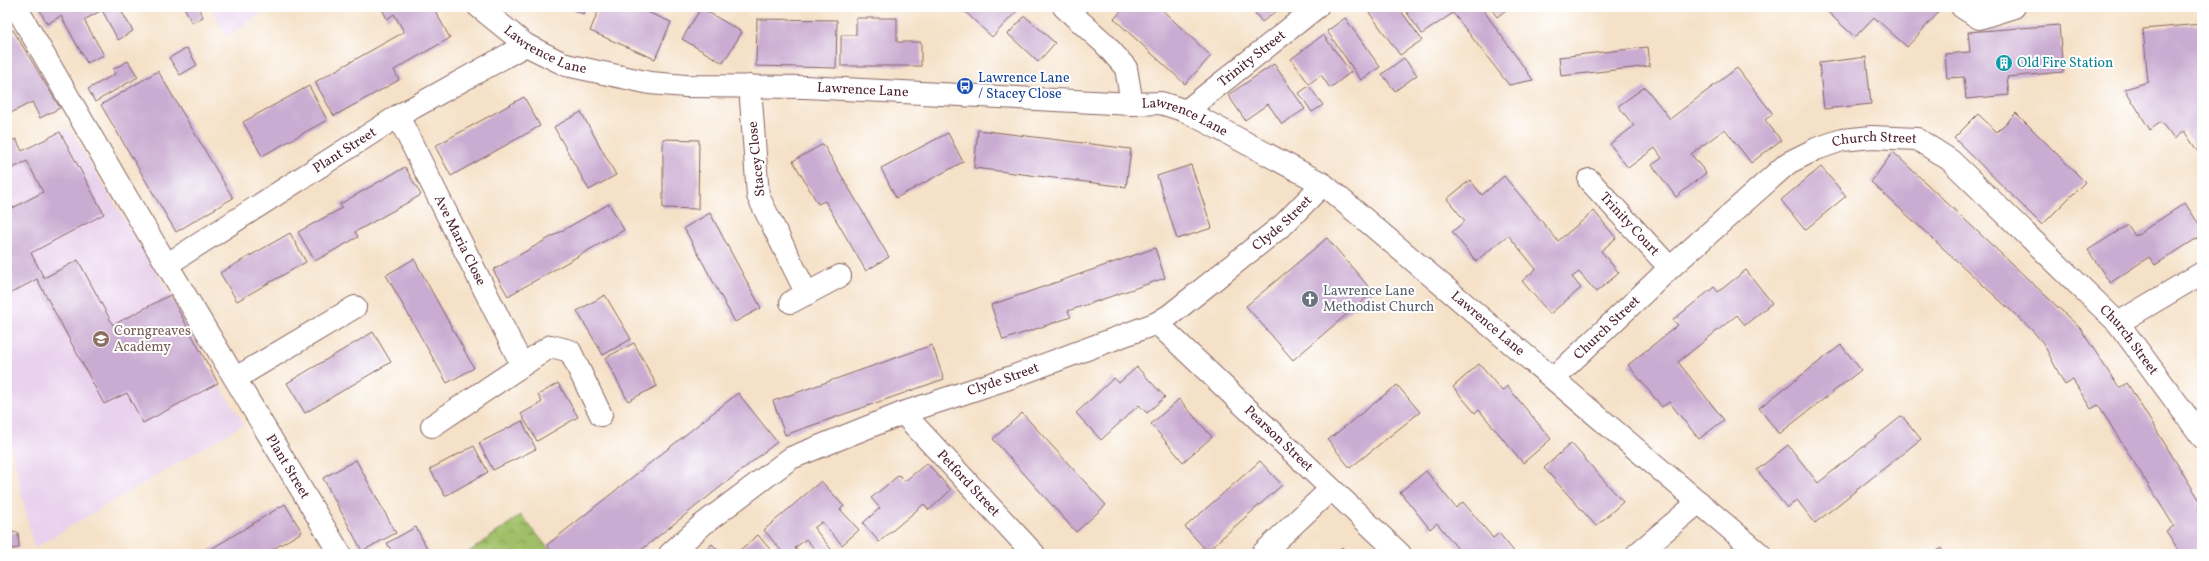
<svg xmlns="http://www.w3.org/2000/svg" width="2209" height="561" font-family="Vollkorn,serif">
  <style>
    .built { fill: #e9d2ed }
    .park { fill: url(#park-crowns); stroke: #756f4a }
    .building { fill: #caacd2 }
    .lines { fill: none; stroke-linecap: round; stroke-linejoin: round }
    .minor-casing { stroke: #866362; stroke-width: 24 }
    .minor { stroke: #fff; stroke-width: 22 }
    .labels { text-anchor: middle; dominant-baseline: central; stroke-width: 4; stroke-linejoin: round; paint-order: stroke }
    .street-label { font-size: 14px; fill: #4a1f2b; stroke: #fff }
    .culture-label { font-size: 14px; fill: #0d838f; stroke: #fff; text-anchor: start }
    .transit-label { font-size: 14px; fill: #164399; stroke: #fff; text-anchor: start }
    .worship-label { font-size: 14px; fill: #5b616d; stroke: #fff; text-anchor: start }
    .education-label { font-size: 14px; fill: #785e54; stroke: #fff; text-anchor: start }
  </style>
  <defs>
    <pattern id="park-crowns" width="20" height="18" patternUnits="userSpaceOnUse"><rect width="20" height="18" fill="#a0bf68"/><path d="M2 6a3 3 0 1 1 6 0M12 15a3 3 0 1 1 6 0" fill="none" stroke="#849b56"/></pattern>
  </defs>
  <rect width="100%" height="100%" fill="#fff"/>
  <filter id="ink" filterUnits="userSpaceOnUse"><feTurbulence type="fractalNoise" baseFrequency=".025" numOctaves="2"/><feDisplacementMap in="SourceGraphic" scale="8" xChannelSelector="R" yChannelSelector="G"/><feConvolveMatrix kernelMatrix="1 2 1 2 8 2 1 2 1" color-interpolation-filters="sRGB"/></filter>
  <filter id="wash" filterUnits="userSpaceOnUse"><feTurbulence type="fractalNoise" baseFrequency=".012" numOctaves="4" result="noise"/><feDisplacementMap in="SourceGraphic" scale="16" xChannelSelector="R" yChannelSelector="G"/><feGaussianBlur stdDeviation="0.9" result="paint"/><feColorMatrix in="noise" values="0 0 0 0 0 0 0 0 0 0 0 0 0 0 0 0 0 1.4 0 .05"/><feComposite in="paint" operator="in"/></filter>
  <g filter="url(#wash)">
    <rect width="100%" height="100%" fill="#f5e1c7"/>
    <!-- built -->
    <g class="built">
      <path d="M210,7H271L227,37Z"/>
      <path d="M68,127L170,295L218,383L244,424L34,548L7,430V159Z"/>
    </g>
    <!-- park -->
    <path class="park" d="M521,515L553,554H466Z"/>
    <g id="blocks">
      <!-- building -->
      <g class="building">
        <path d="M41,7H119L133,31L118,40L102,10L84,20L104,55L87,63L61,16L47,24L39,8Z"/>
        <path d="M184,7H198L203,17L192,23Z"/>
        <path d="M381,7H433L450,38L394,70L399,80L334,116L315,82L404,32L394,14L387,19Z"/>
        <path d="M566,7H587L583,14Z"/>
        <path d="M600,7H635L671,22L655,59L590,31Z"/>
        <path d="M960,7H1013L1017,11L992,37Z"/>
        <path d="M1125,7H1159L1211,56L1185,84L1114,19Z"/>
        <path d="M1251,7H1276L1278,10L1262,22Z"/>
        <path d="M1365,7H1398L1422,40L1400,55Z"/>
        <path d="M1403,7H1481L1533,80L1509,85L1453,13L1422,34Z"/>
        <path d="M1490,7H1510L1497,17Z"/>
        <path d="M1822,7H1931L1938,13L1907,47L1874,17L1855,37Z"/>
        <path d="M701,8L742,32L723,63L682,39Z"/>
        <path d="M1025,16L1055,43L1038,62L1008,34Z"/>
        <path d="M856,18H897V42H921V66H841V35H856Z"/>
        <path d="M1345,18L1380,67L1361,80L1327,31Z"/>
        <path d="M757,19L837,20L836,68L756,66Z"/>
        <path d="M2202,24V158L2184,131L2174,139L2161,122L2150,130L2125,89L2148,82L2143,29Z"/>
        <path d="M2059,25L2063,72L2007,77L2009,95L1966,99L1964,77L1947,78L1945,54L1970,52L1968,32Z"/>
        <path d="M13,30L60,108L40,118L32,102L7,115V33Z"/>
        <path d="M1323,35L1351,72L1330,88L1321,75L1309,84L1291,59Z"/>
        <path d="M1648,47L1650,66L1561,76L1559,57Z"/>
        <path d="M187,48L197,65L180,75L169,58Z"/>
        <path d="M1866,57L1871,104L1824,109L1819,63Z"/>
        <path d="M1404,58L1417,75L1395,91L1382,74Z"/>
        <path d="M128,61L138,77L95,102L88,89L115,74L113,69Z"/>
        <path d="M1274,64L1305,109L1282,124L1268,104L1245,120L1228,95Z"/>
        <path d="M1737,68L1773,114L1765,120L1781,140L1751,163L1725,129L1691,154L1706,173L1676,197L1652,165L1662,158L1655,148L1628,168L1610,144L1634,126L1618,106L1645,87L1670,119Z"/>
        <path d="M158,71L233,198L176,232L101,105Z"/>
        <path d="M309,86L327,120L262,156L243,122Z"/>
        <path d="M1309,86L1323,105L1312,112L1299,93Z"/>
        <path d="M524,97L540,126L451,176L435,146Z"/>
        <path d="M581,112L616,175L589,190L554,127Z"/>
        <path d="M2016,113L2085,182L2042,225L1954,138L1978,114L1997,132Z"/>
        <path d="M978,130L1131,149L1126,187L974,168Z"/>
        <path d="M60,132L104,214L31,253L44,278L78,260L113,325L170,295L218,383L143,423L127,393L104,404L37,279L7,295V211L43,192L27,161L7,171V143L16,139L22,151Z"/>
        <path d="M948,133L963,162L896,198L881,168Z"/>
        <path d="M663,139L699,140L698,209L663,208Z"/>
        <path d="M823,144L889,257L866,271L825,201L818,204L793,161Z"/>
        <path d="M1893,152L2080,328L2119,388L2127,383L2202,504V507L2198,510L2202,517V554H2181L2166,531L2174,526L2098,405L2091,409L2073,380L2065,385L2043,343L2032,330L1871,182Z"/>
        <path d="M1191,165L1212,228L1177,239L1157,176Z"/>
        <path d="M405,167L421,195L355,232L358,237L315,261L298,232L342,208L340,204Z"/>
        <path d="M1821,167L1846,196L1805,230L1781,200Z"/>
        <path d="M1504,176L1558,241L1594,211L1616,238L1601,251L1619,273L1596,292L1579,272L1572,277L1581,288L1550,314L1522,281L1536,269L1508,235L1476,261L1452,232L1465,221L1447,199L1470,180L1482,195Z"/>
        <path d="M2185,203L2202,229V235L2155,265L2149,257L2110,283L2088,250L2128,225L2135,236Z"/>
        <path d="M609,204L624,230L508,296L493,270Z"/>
        <path d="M710,213L761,308L735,322L684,228Z"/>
        <path d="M290,233L306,262L237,301L220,273Z"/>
        <path d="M1327,238L1373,292L1293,360L1246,306Z"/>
        <path d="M1155,248L1165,278L1068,311L1071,317L1003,340L991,305Z"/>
        <path d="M414,259L474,368L447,383L386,275Z"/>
        <path d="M1746,270L1772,303L1745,325L1737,315L1678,362L1724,420L1699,439L1669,402L1662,407L1628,365L1678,325L1673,320L1714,287L1718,292Z"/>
        <path d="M605,295L631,339L603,355L577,311Z"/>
        <path d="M373,332L391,362L305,413L287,383Z"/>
        <path d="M634,343L657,386L628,401L605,358Z"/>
        <path d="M932,345L944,379L785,435L773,401Z"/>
        <path d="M1841,345L1861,370L1779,434L1759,408Z"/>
        <path d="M1479,364L1502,391L1507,386L1551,439L1523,463L1479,410L1475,413L1453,387Z"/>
        <path d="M1137,367L1165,397L1147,413L1139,405L1101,440L1076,413L1114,378L1119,383Z"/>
        <path d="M558,383L578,417L537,441L521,414L542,402L538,395Z"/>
        <path d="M1397,385L1420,412L1350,468L1328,440Z"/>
        <path d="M738,393L777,442L636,554H554L547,545Z"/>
        <path d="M1179,399L1212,437L1183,462L1151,424Z"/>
        <path d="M1022,413L1106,505L1076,532L993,439Z"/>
        <path d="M1902,416L1921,439L1815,523L1797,500L1787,508L1757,470L1788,445L1818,483Z"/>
        <path d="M522,421L536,449L493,470L479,443Z"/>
        <path d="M1571,443L1623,502L1596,526L1544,468Z"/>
        <path d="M474,446L488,472L445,496L430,469Z"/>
        <path d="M356,460L396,533L362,551L323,478Z"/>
        <path d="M1260,461L1282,485L1207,551L1185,527Z"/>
        <path d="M927,463L951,490L929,510L924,504L879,542L863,523L880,508L871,498L899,475L905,481Z"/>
        <path d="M1426,471L1456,508L1463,502L1493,538L1499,533L1516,554H1462L1437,523L1430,529L1400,492Z"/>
        <path d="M821,481L844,506L840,509L859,530L842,545L822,522L814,528L835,554H819L806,539L795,548L800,554H784L764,530Z"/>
        <path d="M285,504L302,532L265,554H203Z"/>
        <path d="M416,527L430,554H393L387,543Z"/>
        <path d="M18,532L19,548L11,549V554H7V533Z"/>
        <path d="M758,535L774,554H735Z"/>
        <path d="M712,544L722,554H701Z"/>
        <path d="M1342,547L1348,554H1335Z"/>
        <path d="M1941,548L1946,554H1933Z"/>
      </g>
    </g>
  </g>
  <g filter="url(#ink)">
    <use href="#blocks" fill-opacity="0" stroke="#866362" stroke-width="1"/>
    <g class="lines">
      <!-- minor casing -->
      <g class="minor-casing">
        <g id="minor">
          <path id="s1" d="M16,7L127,198L340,554"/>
          <path id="s2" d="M479,7L526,45L566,65L650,83L686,86L805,87L1132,104L1161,103L1186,111L1323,184L1760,554"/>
          <path d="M1064,7L1104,43L1126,68L1132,104"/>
          <path d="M1962,7L1979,18L2014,7"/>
          <path d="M750,86L758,196L807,294"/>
          <path id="s3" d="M1186,111L1317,7"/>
          <path id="s4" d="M398,116L522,365"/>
          <path id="s5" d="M1589,180L1670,268"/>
          <path id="s6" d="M168,264L398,116L526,45"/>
          <path d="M791,302L840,276"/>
          <path id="s7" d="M1157,323L1400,554"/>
          <path d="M2118,323L2202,273"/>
          <path d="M236,378L355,307"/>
          <path id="s8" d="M1554,378L1670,268L1788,163L1816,149L1842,140L1872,137L1917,139L1950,160L2118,323L2202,437"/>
          <path id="s9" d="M903,413L1034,554"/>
          <path d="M432,426L551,346L570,351L601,415"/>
          <path id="s10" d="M670,554L702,525L791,458L903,413L1009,378L1157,323L1170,315L1284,224L1323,184"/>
          <path d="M1262,554L1331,489"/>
          <path d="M1637,554L1699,502"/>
        </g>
      </g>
      <!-- minor -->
      <use href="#minor" class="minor"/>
    </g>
  </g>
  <!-- icons -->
  <defs>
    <g id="building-disc" transform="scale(0.9)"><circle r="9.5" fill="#0f9aa8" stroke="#fff"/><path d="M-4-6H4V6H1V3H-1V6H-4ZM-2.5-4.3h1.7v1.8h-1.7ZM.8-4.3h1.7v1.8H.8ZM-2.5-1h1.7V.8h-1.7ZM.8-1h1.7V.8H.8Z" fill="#fff"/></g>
    <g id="bus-disc" transform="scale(0.9)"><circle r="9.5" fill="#1a4fb4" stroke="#fff"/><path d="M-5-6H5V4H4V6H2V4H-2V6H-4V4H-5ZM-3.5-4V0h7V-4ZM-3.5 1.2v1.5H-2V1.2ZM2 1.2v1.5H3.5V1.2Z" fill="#fff"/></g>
    <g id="church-disc" transform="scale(0.9)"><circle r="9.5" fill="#6b7280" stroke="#fff"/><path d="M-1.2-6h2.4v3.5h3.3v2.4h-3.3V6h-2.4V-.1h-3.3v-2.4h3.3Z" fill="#fff"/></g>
    <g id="school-disc" transform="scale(0.9)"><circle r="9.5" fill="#8d6e63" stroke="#fff"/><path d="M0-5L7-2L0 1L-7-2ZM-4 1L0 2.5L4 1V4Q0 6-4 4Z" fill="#fff"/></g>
  </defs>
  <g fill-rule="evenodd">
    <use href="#building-disc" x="2004" y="63"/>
    <use href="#bus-disc" x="965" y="86"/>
    <use href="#church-disc" x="1310" y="299"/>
    <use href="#school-disc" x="101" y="339"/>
  </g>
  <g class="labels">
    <!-- street labels -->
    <g class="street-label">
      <text stroke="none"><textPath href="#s2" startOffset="80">Lawrence Lane</textPath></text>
      <text stroke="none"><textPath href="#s3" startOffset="84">Trinity Street</textPath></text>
      <text stroke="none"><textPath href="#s2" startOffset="404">Lawrence Lane</textPath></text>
      <text stroke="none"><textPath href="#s2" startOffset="729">Lawrence Lane</textPath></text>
      <text stroke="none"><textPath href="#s8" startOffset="409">Church Street</textPath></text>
      <text stroke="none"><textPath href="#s6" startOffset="210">Plant Street</textPath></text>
      <text transform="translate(757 159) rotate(-96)">Stacey Close</text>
      <text stroke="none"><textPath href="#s10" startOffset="705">Clyde Street</textPath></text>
      <text stroke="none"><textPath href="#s5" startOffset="60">Trinity Court</textPath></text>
      <text stroke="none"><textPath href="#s4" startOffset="139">Ave Maria Close</textPath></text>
      <text stroke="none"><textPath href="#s2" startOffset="1100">Lawrence Lane</textPath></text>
      <text stroke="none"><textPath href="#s8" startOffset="73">Church Street</textPath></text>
      <text stroke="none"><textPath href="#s8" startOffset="745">Church Street</textPath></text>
      <text stroke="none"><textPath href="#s10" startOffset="381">Clyde Street</textPath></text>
      <text stroke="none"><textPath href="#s7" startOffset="168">Pearson Street</textPath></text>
      <text stroke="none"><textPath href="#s1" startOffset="534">Plant Street</textPath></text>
      <text stroke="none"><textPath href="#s9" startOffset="96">Petford Street</textPath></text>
    </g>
    <!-- culture labels -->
    <g class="culture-label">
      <text x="2017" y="63">Old Fire Station</text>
    </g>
    <!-- transit labels -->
    <g class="transit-label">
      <text x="978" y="78">Lawrence Lane<tspan x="978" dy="16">/ Stacey Close</tspan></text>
    </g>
    <!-- worship labels -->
    <g class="worship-label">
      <text x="1323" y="291">Lawrence Lane<tspan x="1323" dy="16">Methodist Church</tspan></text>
    </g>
    <!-- education labels -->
    <g class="education-label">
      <text x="114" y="331">Corngreaves<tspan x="114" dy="16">Academy</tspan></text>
    </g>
  </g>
  <!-- margin -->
  <rect width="2209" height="561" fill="none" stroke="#fff" stroke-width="24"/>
</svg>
